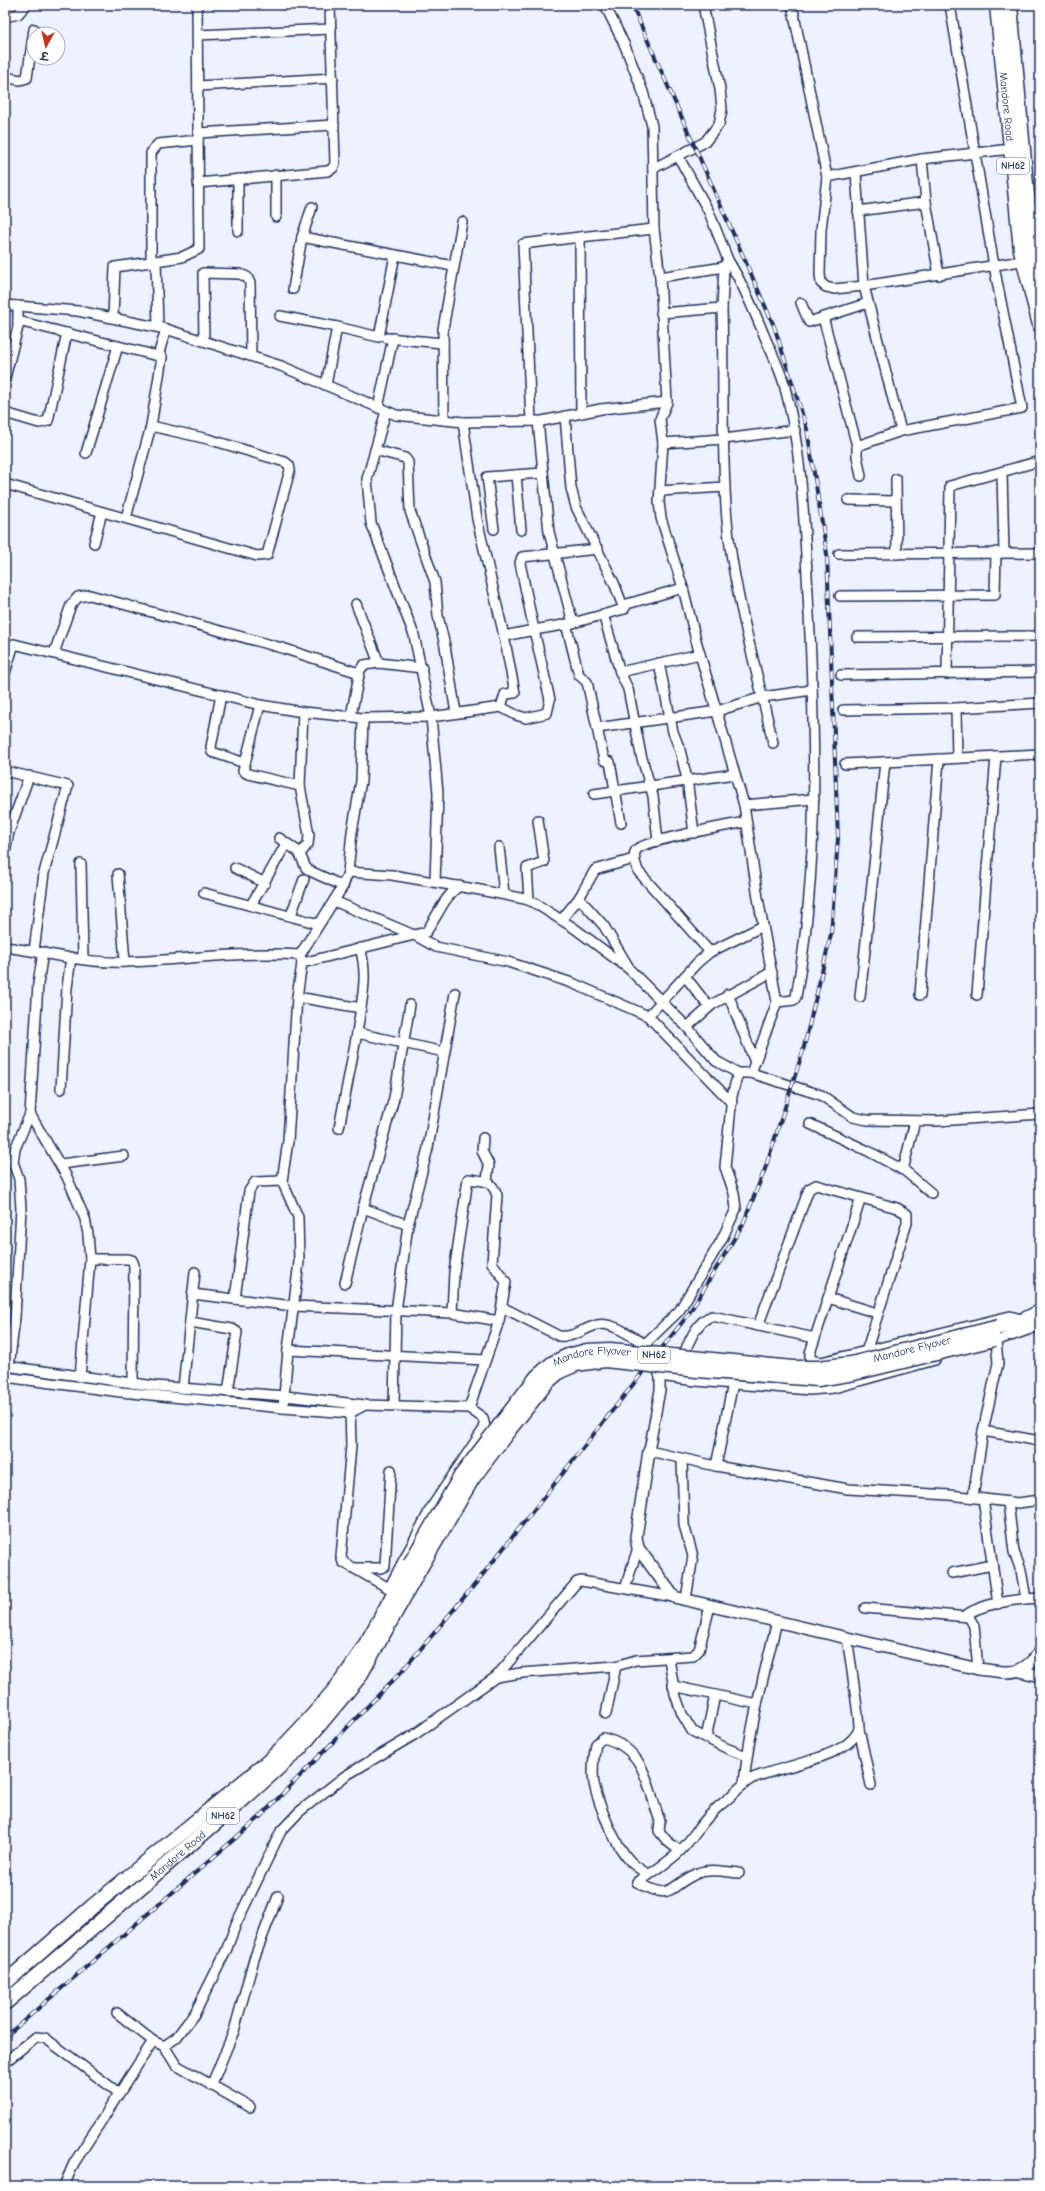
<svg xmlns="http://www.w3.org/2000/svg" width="1045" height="2191" font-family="'Comic Neue','Playpen Sans Deva',sans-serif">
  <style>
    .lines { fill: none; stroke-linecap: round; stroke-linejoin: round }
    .minor-casing { stroke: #1b2f5e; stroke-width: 12 }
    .tertiary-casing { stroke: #1b2f5e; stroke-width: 14 }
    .trunk-casing { stroke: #1b2f5e; stroke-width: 17 }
    .minor { stroke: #fff; stroke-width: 9 }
    .tertiary { stroke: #fff; stroke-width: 11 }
    .trunk { stroke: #fff; stroke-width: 14 }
    .rail-casing { stroke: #1b2f5e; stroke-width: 4 }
    .rail { stroke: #fff; stroke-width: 2.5; stroke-dasharray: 8; stroke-linecap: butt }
    .trunk-bridge-casing { stroke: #1b2f5e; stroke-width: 17; stroke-linecap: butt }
    .trunk-bridge { stroke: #fff; stroke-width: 14 }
    .labels { text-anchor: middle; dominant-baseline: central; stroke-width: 3; stroke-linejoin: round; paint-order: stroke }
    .shield { fill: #fff; stroke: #5f6d8e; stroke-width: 1 }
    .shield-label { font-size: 10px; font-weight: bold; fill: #1b2f5e }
    .street-label { font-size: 11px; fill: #1b2f5e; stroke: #fff }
  </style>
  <rect width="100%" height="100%" fill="#eef2fe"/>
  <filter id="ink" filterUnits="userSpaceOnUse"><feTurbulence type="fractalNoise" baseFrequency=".025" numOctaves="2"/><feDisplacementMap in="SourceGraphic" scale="8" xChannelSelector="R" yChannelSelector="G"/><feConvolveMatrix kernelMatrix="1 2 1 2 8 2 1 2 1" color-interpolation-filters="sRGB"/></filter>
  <g filter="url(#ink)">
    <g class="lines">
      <!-- minor casing -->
      <g class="minor-casing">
        <g id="minor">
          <path d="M792,5L827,177L922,159L1011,149"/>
          <path d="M5,17L18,14L26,5"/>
          <path d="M198,35L331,29"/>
          <path d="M5,77L20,80L27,78L34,29"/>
          <path d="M198,86L333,78"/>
          <path d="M198,133L334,125"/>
          <path d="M922,159L926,202L939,275"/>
          <path d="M654,168L705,142L719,124L722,109L720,89L703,5"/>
          <path d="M856,173L864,286L901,431L1022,408L994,266L950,5"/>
          <path d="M276,175V217"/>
          <path d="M827,177L821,230L820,274L821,283L826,287L834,289L864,286L1028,260"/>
          <path d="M198,183L328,171L333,168L335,163L330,5"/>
          <path d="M312,207L302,237L453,266"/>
          <path d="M858,211L926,202"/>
          <path d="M238,231V179"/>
          <path d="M728,260C744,286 755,313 767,342C773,355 780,370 784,384C803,453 804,523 808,594C815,728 820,864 796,997L794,1000L777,1002"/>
          <path d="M156,261L151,262V153L158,144L198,140"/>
          <path d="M660,277L724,267"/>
          <path d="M293,289L302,237"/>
          <path d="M801,303L809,322L868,303"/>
          <path d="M5,305L78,311L166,329L281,366L396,415L463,422L542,421L601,409L667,402L660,277L654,229L652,126L643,92L625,46L605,5"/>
          <path d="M722,308C724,378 721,450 727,520C734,596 757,669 773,743"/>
          <path d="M661,313L722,308L724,267L728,260L709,212L678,156"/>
          <path d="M280,316L337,327"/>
          <path d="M113,317L115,267L151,262"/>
          <path d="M823,317L857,446L901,431"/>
          <path d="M18,321L162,357L151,426L126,518"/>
          <path d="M158,327L156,261L182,257L199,249L197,5"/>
          <path d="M387,338L443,343"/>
          <path d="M204,341L203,273L240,274L247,277L250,283L251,356"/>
          <path d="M158,356L166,329"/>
          <path d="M5,378L18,327V306"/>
          <path d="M326,385L337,327L379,337L395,255"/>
          <path d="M667,402L660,419L663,443L659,502L661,518L683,588L697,644L744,805L758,898L777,1002L751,1073"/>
          <path d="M378,408L393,338"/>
          <path d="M5,413L39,423L48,421L67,333"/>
          <path d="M581,413L580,237L654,229"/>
          <path d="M565,416L571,488L576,507L614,583L624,609"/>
          <path d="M444,420L443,329L462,222"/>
          <path d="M531,421L523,244L580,237"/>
          <path d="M538,421L549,532L573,623"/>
          <path d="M463,422L477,519L504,636L534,630L520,563L522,557L598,549"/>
          <path d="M663,443L724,439L795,430"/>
          <path d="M857,446V456L861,476"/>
          <path d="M375,450L405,458L408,462L410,511L435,582L438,616L445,646L456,713"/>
          <path d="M86,453L118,346"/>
          <path d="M1002,473L1004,552"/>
          <path d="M516,475L521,530"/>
          <path d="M896,479L897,554"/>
          <path d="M5,484L257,556L267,555L290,470L289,465L285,462L208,439L151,426"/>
          <path d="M660,491L725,487"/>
          <path d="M848,500L896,501"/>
          <path d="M494,529L487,477L543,473"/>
          <path d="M94,543L102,512"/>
          <path d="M839,554L1040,553"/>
          <path d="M840,596L995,595L996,552"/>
          <path d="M356,604L379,663"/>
          <path d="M603,614L620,672L628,689L641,755L653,796L658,841"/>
          <path d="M566,624L579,675L587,682L604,760L610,762L621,823"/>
          <path d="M857,637L1040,636"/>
          <path d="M54,653L71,605L78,597L90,595L282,648L359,673"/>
          <path d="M659,663L673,732L680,750L687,779L694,833"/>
          <path d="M620,672L700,654"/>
          <path d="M5,673L14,644L260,705L303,712L363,718L431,717L414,635L371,523L367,479L386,411"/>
          <path d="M947,674L950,486L1040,461"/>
          <path d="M841,675L1040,672"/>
          <path d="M221,695L211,747L212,752L245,763"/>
          <path d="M260,705L243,771L248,774L300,786"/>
          <path d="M501,707L505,694L515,693L504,636"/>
          <path d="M956,708L957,758"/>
          <path d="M843,710L956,708L1040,703"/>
          <path d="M351,716L360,670L364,665L379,663L422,668"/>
          <path d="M597,728L717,711L763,697L812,690"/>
          <path d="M845,764L1040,754"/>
          <path d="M5,771L68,786L44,873L34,951"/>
          <path d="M594,794L735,774"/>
          <path d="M744,805L814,799"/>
          <path d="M279,838L299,852L306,868L310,871L343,886"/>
          <path d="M499,847L504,894"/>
          <path d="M5,853L9,832L29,776"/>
          <path d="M300,854L308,844L309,835L300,786L303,712"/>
          <path d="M81,864L83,959"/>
          <path d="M235,868L265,883"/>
          <path d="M348,872L352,832L361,781L363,718"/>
          <path d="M118,874L125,962"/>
          <path d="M435,882L438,793L431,717L501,707L516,715L526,718L547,713L550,700L534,630L569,624L624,609L627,604L683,588"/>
          <path d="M204,893L319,924"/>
          <path d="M579,898L604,926L628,966"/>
          <path d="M529,900L527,868L544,862L538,820"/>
          <path d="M334,901L416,936L436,947L508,962L572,983L648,1016L732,1103"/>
          <path d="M251,905L286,844"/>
          <path d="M291,915L304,879"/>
          <path d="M562,919L579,898L595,870L634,859"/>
          <path d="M5,947C45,952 86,964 126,962C184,960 242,951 300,955L302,963L297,997L288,1141L282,1181L298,1217L299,1262L288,1350L283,1408"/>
          <path d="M360,948C369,977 361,1003 357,1033L444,1052"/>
          <path d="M710,952L638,871C636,864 632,857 636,850C642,841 730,825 746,822"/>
          <path d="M300,955L343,886L348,872L392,875L480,890L525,899L533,902L574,928L629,969L687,1027L716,1061L738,1073H751L821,1095L853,1117L867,1120L937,1121L1040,1114"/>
          <path d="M302,963L426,932C438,916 443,898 459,886"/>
          <path d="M685,976L709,1007"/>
          <path d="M728,994L755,1062"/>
          <path d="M920,995L939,759"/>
          <path d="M977,995L996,756"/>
          <path d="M297,997L361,1008"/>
          <path d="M860,997L885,762"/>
          <path d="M648,1016L697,963L710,952L763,926"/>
          <path d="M687,1027L713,1004L772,972"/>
          <path d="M738,1073L732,1096L725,1167L734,1193L736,1209L721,1241L679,1311L645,1344L660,1376V1390L649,1451L716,1466L848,1489L950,1495L1018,1503L1040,1500"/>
          <path d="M61,1089L67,988L71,957"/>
          <path d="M30,1114L67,1177L85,1219L88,1234L90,1259L80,1377"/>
          <path d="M810,1124L868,1151L903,1170L915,1121"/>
          <path d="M339,1128L357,1033"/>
          <path d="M483,1138L482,1151L489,1165L487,1181"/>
          <path d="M61,1164L124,1156"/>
          <path d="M904,1170L931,1193"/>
          <path d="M861,1198L810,1353V1358L814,1361L821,1362L1010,1316L1021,1319"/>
          <path d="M408,1225L363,1208L394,1098L410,1005"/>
          <path d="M90,1259H128L132,1260L134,1265L133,1383"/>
          <path d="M345,1283L363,1208"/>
          <path d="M192,1294L294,1306L452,1313"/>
          <path d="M828,1298L877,1313"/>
          <path d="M235,1299L249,1191L255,1182L282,1181"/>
          <path d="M502,1307L559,1336C574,1338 582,1329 597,1325C612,1321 632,1337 645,1344"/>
          <path d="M190,1322L232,1329L237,1332L228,1392"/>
          <path d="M758,1326L809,1189L816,1185L897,1208L907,1214V1223L866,1352"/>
          <path d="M989,1343L1018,1333"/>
          <path d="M288,1350L485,1360"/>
          <path d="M681,1360C688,1346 695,1321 712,1316L815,1338"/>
          <path d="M5,1366L155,1386L285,1396L365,1405L469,1408L483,1418L485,1427L431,1508L389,1588"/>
          <path d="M9,1367L15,1317L21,1209L19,1179L13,1162L15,1149L30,1114L38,984L43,952"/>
          <path d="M660,1376L696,1381L810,1390L834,1388L935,1360"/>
          <path d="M5,1377L121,1392L283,1408L350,1413L365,1405"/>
          <path d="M183,1388L195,1272"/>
          <path d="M394,1405L396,1311L408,1225L428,1148L455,993"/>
          <path d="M350,1408L351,1446L341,1557L343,1562L392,1590"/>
          <path d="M469,1408L499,1321L506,1282L492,1263L497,1195C491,1179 484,1181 468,1179L454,1272L452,1313L499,1321"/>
          <path d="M983,1431L1040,1441"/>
          <path d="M682,1459L684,1525L693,1556L686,1599"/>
          <path d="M716,1466L733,1383"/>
          <path d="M973,1497L983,1431L998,1363L996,1341"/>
          <path d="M983,1499L998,1604"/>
          <path d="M1008,1502L1014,1552L1021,1570L1026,1599"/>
          <path d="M355,1568H381L385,1566L391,1470"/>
          <path d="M952,1573L992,1565"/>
          <path d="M625,1588L638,1548"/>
          <path d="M865,1608L969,1617L974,1626L978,1669"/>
          <path d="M965,1616C981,1603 1019,1599 1040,1598"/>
          <path d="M669,1659L675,1694L682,1714L692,1731L726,1748L746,1756"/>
          <path d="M496,1677L521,1673L616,1666L636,1660L693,1656L699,1650L710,1606"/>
          <path d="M673,1686L757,1704"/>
          <path d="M606,1714L616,1666"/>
          <path d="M859,1729L871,1785"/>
          <path d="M706,1738L715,1695"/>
          <path d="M744,1784C749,1729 764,1675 777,1621"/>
          <path d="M649,1875C643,1871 636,1867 631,1862C615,1846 599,1806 594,1784C592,1772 594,1755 596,1744L603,1738C646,1748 647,1786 660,1821L659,1831L667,1841L680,1851"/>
          <path d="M637,1882C652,1873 668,1863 681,1850C692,1839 700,1824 712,1813C718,1806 726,1801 732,1795C738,1789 744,1783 751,1779C778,1766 848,1759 859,1729C860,1724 849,1650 847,1638"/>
          <path d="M637,1882C674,1902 666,1887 698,1873C710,1868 727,1872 739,1873"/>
          <path d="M117,2013L153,2041"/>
          <path d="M164,2046L176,2065L250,2107"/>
          <path d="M5,2062L36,2037L45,2038L119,2093"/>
          <path d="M211,2086L234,2031L254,1959L278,1896"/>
          <path d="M64,2186L74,2163L153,2041L164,2046L176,2038L195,2013L226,1951L236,1924L281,1831L299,1812L345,1776L414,1735L496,1677L577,1582L581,1581L674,1597"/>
        </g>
      </g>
      <!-- tertiary casing -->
      <g class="tertiary-casing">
        <g id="tertiary">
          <path d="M649,1451L636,1537L638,1548L674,1597L978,1669C1009,1672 1019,1679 1040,1652"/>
          <path d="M1020,1671L1040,1676"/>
        </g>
      </g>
      <!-- trunk casing -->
      <g class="trunk-casing">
        <g id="trunk">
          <path id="s1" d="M997,5L1021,250L1040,325"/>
          <path d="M1010,5L1030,229L1040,281"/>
          <path d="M999,1327L1024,1320L1040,1312"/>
          <path d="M1012,1333L1040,1323"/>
          <path d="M5,1983L93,1906L269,1761C293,1738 316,1713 337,1687C366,1650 387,1605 410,1564"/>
          <path id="s2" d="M5,2003L249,1794L299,1749L359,1677L420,1568"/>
        </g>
      </g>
      <!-- minor -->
      <use href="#minor" class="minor"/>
      <!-- tertiary -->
      <use href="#tertiary" class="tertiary"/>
      <!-- trunk -->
      <use href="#trunk" class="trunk"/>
      <!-- rail casing -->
      <g class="rail-casing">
        <path id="rail" d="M5,2037L260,1817L403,1670L476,1583L688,1315L743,1224L765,1169L803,1051L831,934L838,838L827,554L807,429L774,326L632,5"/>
      </g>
      <!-- rail -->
      <use href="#rail" class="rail"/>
      <!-- trunk-bridge casing -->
      <g class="trunk-bridge-casing">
        <g id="trunk-bridge">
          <path id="s3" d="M410,1564L461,1476L537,1377L553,1363L568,1356L587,1351L610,1350L793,1368H818L851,1364L999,1327"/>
          <path d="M420,1568L472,1479L508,1431L547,1382L560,1371L576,1364L605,1360L697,1370L818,1379L854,1373L994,1339"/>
        </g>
      </g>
      <!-- trunk-bridge -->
      <use href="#trunk-bridge" class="trunk-bridge"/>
    </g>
  </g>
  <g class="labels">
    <!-- shield labels -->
    <g class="shield">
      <rect x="997" y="158" width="32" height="16" rx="3"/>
      <rect x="638" y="1347" width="32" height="16" rx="3"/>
      <rect x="207" y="1808" width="32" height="16" rx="3"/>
    </g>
    <g class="shield-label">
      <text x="1013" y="166">NH62</text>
      <text x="654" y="1355">NH62</text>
      <text x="223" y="1816">NH62</text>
    </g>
    <!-- street labels -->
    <g class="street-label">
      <text stroke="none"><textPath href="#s1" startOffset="102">Mandore Road</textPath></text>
      <text stroke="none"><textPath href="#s3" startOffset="612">Mandore Flyover</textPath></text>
      <text stroke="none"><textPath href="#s3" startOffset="288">Mandore Flyover</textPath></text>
      <text stroke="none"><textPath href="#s2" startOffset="227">Mandore Road</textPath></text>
    </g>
  </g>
  <!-- margin -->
  <rect width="1045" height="2191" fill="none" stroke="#fff" stroke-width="20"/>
  <rect x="10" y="10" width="1025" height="2171" fill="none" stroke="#1b2f5e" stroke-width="1.5" filter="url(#ink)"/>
  <!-- north arrow -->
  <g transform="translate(46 46) rotate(188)"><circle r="19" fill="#ffffff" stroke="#a4acbf"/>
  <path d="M0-3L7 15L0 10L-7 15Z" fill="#c8321e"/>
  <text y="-6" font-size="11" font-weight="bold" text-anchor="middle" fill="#1b2f5e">उ</text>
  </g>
</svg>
